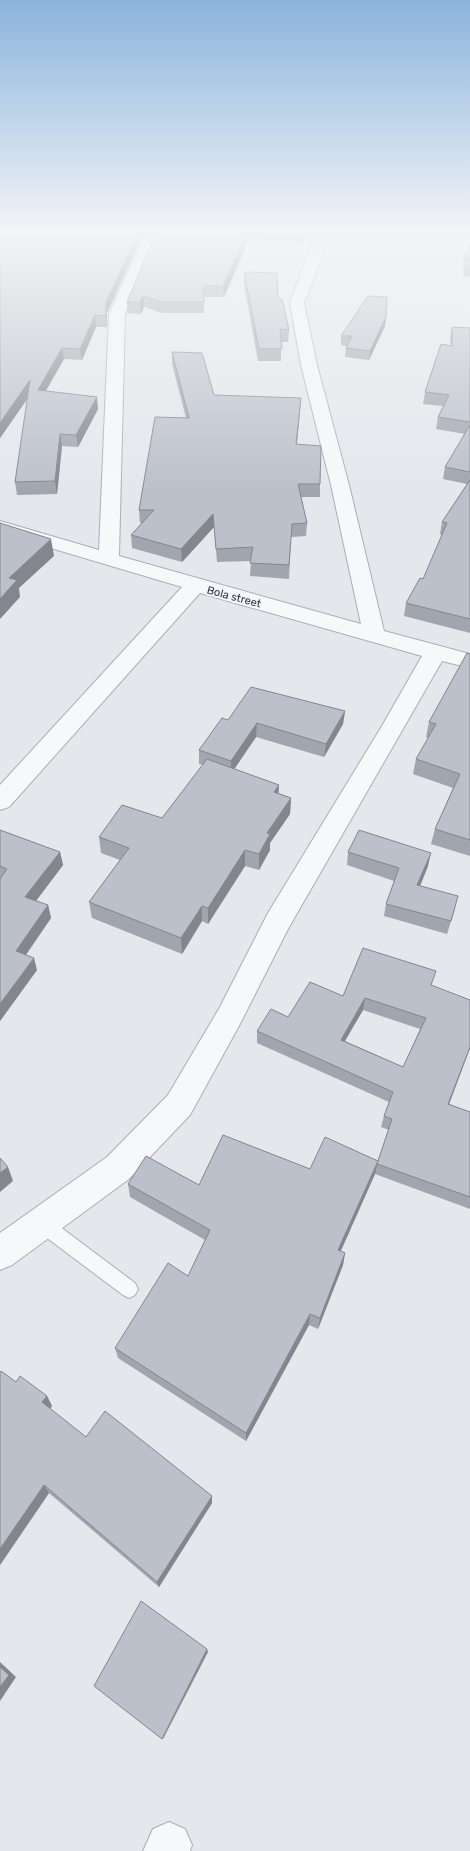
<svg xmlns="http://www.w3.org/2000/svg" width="470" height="1851" font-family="Rubik,sans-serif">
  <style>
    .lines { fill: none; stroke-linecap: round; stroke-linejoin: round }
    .service-casing { stroke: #a9aeb7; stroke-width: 2 }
    .minor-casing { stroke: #a9aeb7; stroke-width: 2 }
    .service { fill: #f7f8fa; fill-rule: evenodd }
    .minor { fill: #f7f8fa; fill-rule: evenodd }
    .wall { fill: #a1a5ae; fill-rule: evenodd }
    .shaded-wall { fill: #83868d }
    .building { fill: #bbc0ca; stroke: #83868d; fill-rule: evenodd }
    .labels { text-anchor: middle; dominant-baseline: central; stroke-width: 4; stroke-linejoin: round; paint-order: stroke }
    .far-street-label { font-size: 11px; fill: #2b3445; stroke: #f4f6f9 }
  </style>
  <rect width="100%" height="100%" fill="#e4e7ec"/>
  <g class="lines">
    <!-- service casing -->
    <g class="service-casing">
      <path id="service" d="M41,1215L47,1217L135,1283L138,1289L135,1295L129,1298L123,1295L35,1229L33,1223L35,1217Z"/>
    </g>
    <!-- minor casing -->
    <g class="minor-casing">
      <g id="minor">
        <path d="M146,233H160L125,314L119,556L361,624L331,485L301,365L290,303L314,237L317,233H331L304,303L317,365L349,485L384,631L470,654V668L442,661L288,929L240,1024L190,1115L129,1179L12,1265L0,1270V1233L107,1157L168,1095L220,1007L268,913L382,726L422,656L200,593L9,807L0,810V785L182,587L0,533V521L99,550L109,314Z"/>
        <path d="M169,1822L185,1829L192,1845L190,1851H143L153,1829Z"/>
      </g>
    </g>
    <!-- service -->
    <use href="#service" class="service"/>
    <!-- minor -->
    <use href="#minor" class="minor"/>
  </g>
  <!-- wall -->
  <g class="wall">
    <path d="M0,233L107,313V327H96L82,360L64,359L46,391L98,409L78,447L62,446L57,494L17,495L15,482L28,398L0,438Z"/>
    <path d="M156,233H306L303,243L249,239L224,297H204V313H162L144,307L141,314L127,313V302Z"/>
    <path d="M470,245V277L463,276L464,269H462L464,258Z"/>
    <path d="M244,272L278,299L289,330L288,342H281V361H258L244,284Z"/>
    <path d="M386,317L385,326L369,360L345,357L346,348L347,346L341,345V336Z"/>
    <path d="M452,327L470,328V633L404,616L406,603L423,579L442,535L440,534L442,522L467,484L443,479L445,467L465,434L436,429L438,417L443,406L423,404L425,392L451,345L450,338Z"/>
    <path d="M172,352L214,395L300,411L297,444L320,484V497H301L307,523L306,536L291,537L289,579L250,576L251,561L217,562L214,527L182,562L132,548L131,535L142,523H140L139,510L186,418L172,364Z"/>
    <path d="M470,654V856L431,844L435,829L453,788L413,774L416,759L428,738L426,737L429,722Z"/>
    <path d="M345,711L343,724L324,757L256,737L234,769L279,785L278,793L291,798L290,814L270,843V850L259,870L245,866L208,924L202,921L182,954L92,918L89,902L120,860L101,853L99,837L162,818L203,765L199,764V750L228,720Z"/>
    <path d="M0,830L60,852L63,865L36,901L48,905L51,918L26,955L37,970L0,1021Z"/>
    <path d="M348,852L428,866L420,886L455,909L447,934L384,916L386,904L394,881L347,865Z"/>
    <path d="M432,986L470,1048L449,1104L470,1112V1209L375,1174L340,1251L345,1253L343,1265L318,1329L309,1325L246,1441L118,1358L115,1348L188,1276L205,1240L130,1197L128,1184L199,1185L310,1169L378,1161L389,1130L381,1127L384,1116L389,1102L257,1043V1031L288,1017L343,996ZM363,1010L420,1029L403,1067L345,1041Z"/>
    <path d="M16,1382L47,1396L52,1406L50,1409L86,1437L212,1503L159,1587L49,1493L0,1565Z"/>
  </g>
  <!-- shaded-wall -->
  <g class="shaded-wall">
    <path d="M138,233H144L107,313V327L106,316V302Z"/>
    <path d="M247,233H249V239L224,297L223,286Z"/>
    <path d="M303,233H306L303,243Z"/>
    <path d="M143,296L144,307L141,314L140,302Z"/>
    <path d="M95,315L96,327L82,360L80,349Z"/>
    <path d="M386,317L385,326L369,360L370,351Z"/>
    <path d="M62,348L64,359L39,402L38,390Z"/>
    <path d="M30,380L32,392L0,438V423Z"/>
    <path d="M97,397L98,409L78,447L76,435Z"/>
    <path d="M301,398L300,411L295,457L296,444Z"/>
    <path d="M60,434L62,446L57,494L55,481Z"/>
    <path d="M213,514L214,527L182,562L181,549Z"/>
    <path d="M51,539L54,556L19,588L20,597L0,619V599L9,578Z"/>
    <path d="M345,711L343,724L324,757L326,744Z"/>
    <path d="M257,723L256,737L231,774V761Z"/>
    <path d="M279,785L278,802L274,792Z"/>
    <path d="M291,798L290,814L270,843V850L259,870V854L267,833Z"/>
    <path d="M245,850V866L208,924V908Z"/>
    <path d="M60,852L63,865L29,910L25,897Z"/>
    <path d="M431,853L428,866L415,898L417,885Z"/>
    <path d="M48,905L51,918L20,963L16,951Z"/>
    <path d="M202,906V921L182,954L181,938Z"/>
    <path d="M34,958L37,970L0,1021V1004Z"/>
    <path d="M365,998L363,1010L339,1051L341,1040Z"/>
    <path d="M470,1047V1048L445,1115L448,1104Z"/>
    <path d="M378,1161L375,1174L336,1262L338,1250Z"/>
    <path d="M8,1167L13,1181L0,1192V1173Z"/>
    <path d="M345,1253L343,1265L318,1329L320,1318Z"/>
    <path d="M310,1314L309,1325L246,1441V1433Z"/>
    <path d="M47,1396L52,1406L47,1412L42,1402Z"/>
    <path d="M44,1485L49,1493L0,1565V1549Z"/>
    <path d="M212,1496V1503L159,1587L157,1582Z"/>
    <path d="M207,1649L208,1652L163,1739H162Z"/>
    <path d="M0,1662L16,1677L0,1701Z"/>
  </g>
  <!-- building -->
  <g class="building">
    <path d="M0,233H138L106,302V316L95,315L80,349L62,348L38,390L97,397L76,435L60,434L55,481L15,482L30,380L0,423Z"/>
    <path d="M156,233H247L223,286H204V302H162L143,296L140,302H127Z"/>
    <path d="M470,245V266L464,265L469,259L464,258Z"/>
    <path d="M244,272L277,273L278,299H282L289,330L280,329L282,349H259Z"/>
    <path d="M368,296L387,297L386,317L370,351L346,348L352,336H341Z"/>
    <path d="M452,327L470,328V422L438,417L449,395L425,392L441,344L452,346Z"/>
    <path d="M172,352L202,353L214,395L301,398L296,444L321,446L320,484H298L307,523L292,524L289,565L250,563L253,547L216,549L213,514L181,549L131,535L154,510H139L155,417L189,418Z"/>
    <path d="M470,425V472L445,467Z"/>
    <path d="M470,480V619L406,603L420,578L423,579L447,523L442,522Z"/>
    <path d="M0,523L51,539L9,578L17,580L0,599Z"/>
    <path d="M467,653L470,654V840L435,829L460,774L416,759L436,724L429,722Z"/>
    <path d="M251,687L345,711L326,744L257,723L231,761L199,750L222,718L228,720Z"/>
    <path d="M207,759L279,785L274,792L291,798L267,833L270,834L259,854L245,850L208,908L202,906L181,938L89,902L129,848L99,837L122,805L162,818Z"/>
    <path d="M0,830L60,852L25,897L48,905L16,951L34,958L0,1004V879L7,869L0,866Z"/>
    <path d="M359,830L431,853L417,885L458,896L451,921L386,904L399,868L348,852Z"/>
    <path d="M363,948L436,971L431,985L470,1000V1047L448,1104L470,1112V1197L377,1164L392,1119L384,1116L393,1092L257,1031L271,1009L288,1017L310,982L343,996ZM365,998L426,1018L403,1067L341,1040Z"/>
    <path d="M223,1135L310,1169L325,1137L378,1161L338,1250L345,1253L320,1318L310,1314L246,1433L115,1348L168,1263L188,1276L210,1230L128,1184L146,1156L199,1185Z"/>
    <path d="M0,1158L8,1167L0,1173Z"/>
    <path d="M1,1371L16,1382L20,1376L47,1396L42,1402L86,1437L105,1411L212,1496L157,1582L44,1485L0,1549V1373Z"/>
    <path d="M141,1601L207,1649L162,1739L94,1686Z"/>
    <path d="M0,1667L9,1675L0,1687Z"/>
  </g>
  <!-- sky -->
  <linearGradient id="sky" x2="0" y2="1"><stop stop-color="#8bb4dd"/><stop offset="0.47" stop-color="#f3f4f6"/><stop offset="1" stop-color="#f3f4f6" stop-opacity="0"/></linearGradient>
  <rect width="470" height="492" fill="url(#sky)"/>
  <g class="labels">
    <!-- far-street labels -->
    <g class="far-street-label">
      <text transform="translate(234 597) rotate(15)">Bola street</text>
    </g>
  </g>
</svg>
